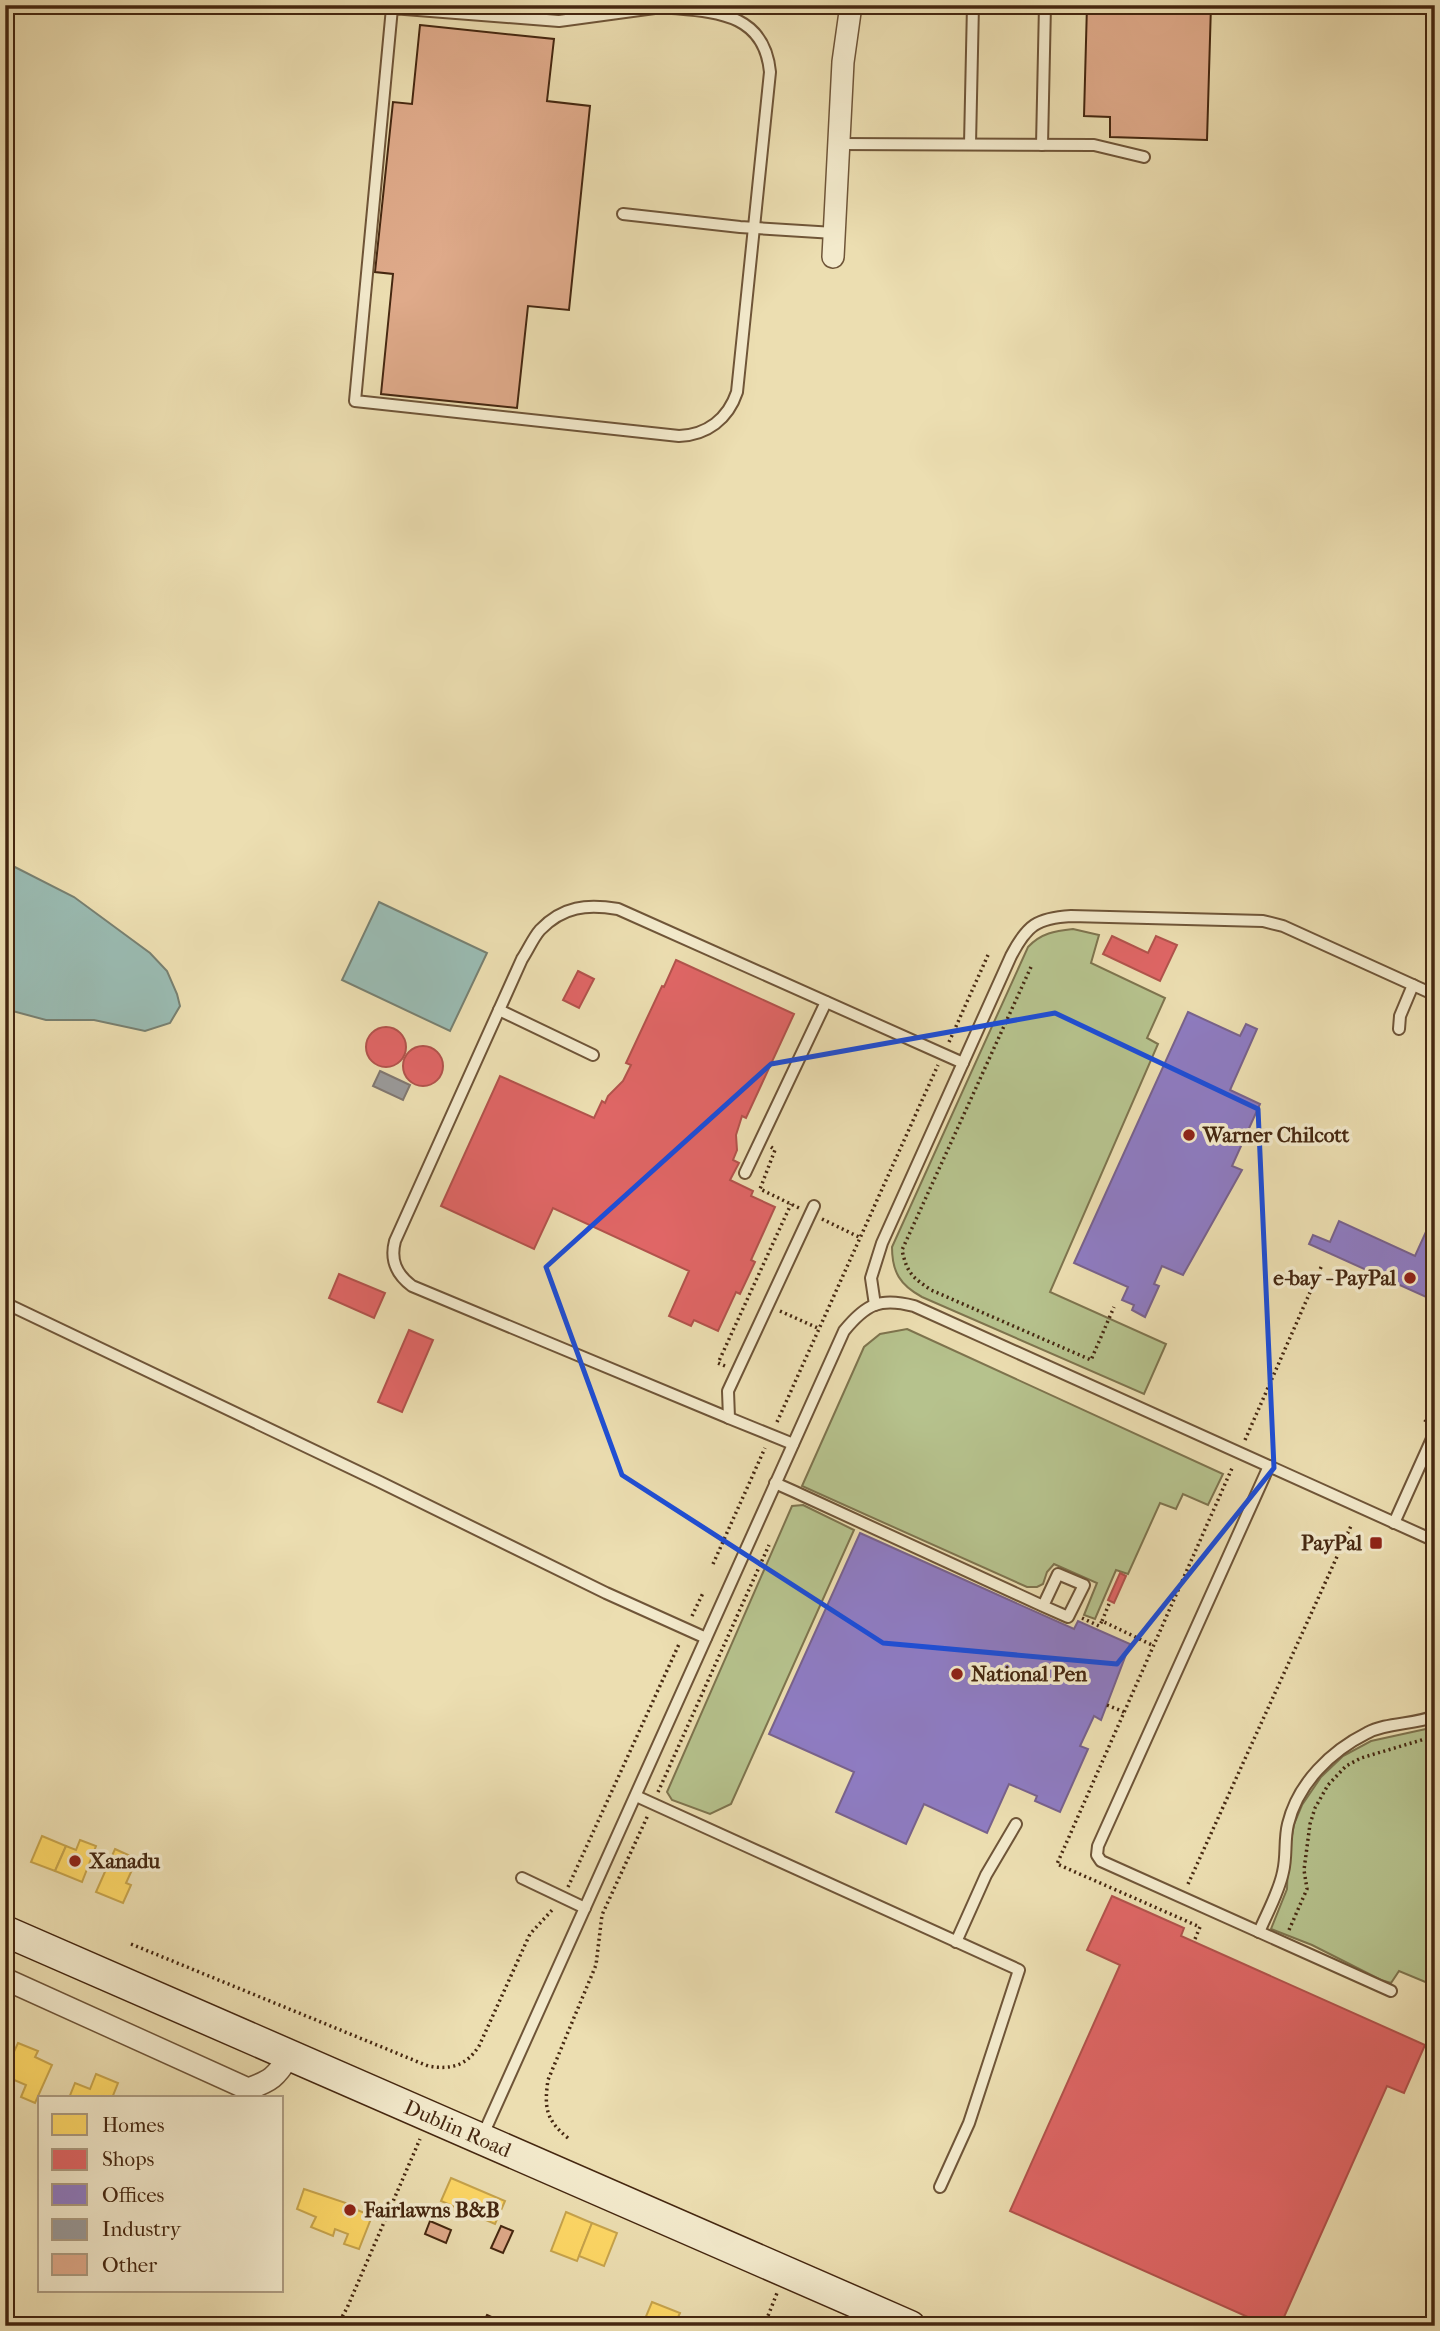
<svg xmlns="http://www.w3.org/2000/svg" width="1440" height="2331" font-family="'IM FELL French Canon',serif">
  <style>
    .green { fill: #b6c28d; stroke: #7e744e; stroke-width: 2 }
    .water { fill: #9abbb2; stroke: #788071; stroke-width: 2 }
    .homes { fill: #ffd966; stroke: #c7a44c; stroke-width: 2 }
    .shops { fill: #e06666; stroke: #b2534c; stroke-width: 2 }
    .offices { fill: #8e7cc3; stroke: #78628d; stroke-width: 2 }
    .industry { fill: #999; stroke: #807770; stroke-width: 2 }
    .building { fill: #dfaa8a; stroke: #452710; stroke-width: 2 }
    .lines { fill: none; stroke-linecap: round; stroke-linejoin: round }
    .service-casing { stroke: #6f5538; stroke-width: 14 }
    .minor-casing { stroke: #6f5538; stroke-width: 24 }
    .secondary-casing { stroke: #452710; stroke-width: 33 }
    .path { stroke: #452710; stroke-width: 3.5; stroke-dasharray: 2 3.5; stroke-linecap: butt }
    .service { stroke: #f3eacc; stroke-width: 10 }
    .minor { stroke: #f3eacc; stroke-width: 21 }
    .secondary { stroke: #f3eacc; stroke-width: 30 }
    .marked { fill: none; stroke: #1d4ed8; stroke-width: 5; stroke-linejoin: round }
    .poi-dot { fill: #8f2418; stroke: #f3eacc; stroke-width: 2.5 }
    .labels { text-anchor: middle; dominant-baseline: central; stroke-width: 7; stroke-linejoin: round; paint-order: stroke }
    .poi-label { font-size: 21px; font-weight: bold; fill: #452710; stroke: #f3eacc; text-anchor: start }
    .street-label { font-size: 21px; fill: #452710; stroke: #f3eacc }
  </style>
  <rect width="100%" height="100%" fill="#ecdeb1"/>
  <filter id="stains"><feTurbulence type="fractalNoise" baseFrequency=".00286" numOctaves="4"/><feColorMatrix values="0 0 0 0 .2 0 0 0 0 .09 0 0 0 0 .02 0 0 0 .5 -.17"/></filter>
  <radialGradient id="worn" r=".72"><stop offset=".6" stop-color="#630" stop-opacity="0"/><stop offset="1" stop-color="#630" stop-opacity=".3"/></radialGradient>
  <!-- green -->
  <g class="green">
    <path d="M1073,929L1099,935L1091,963L1165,998L1147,1038L1158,1044L1050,1292L1166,1344L1144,1394L922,1297C900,1285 892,1272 892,1247L1028,947C1041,933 1055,931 1073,929Z"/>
    <path d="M907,1329L1223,1474L1208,1505L1183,1494L1176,1509L1160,1503L1128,1574L1116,1570L1095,1619L1084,1615L1097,1583L1054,1564L1047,1572L1043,1584L1037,1587H1027L802,1486L864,1347L880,1334Z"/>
    <path d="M803,1505L854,1530L731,1804L710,1814L672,1800L667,1792L792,1506Z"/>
    <path d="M1435,1727V1986L1399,1971L1391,1983L1381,1980L1312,1945L1271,1929L1287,1889L1288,1859L1294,1824L1302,1805L1321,1777L1343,1756L1371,1741Z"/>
  </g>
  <!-- water -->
  <g class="water">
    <path d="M5,862L74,897L150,953L167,971L177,994L180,1006L170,1023L145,1031L94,1020H46L5,1009Z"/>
    <path d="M379,902L487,953L450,1031L342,980Z"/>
  </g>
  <!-- homes -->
  <g class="homes">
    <path d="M42,1836L66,1846L55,1871L31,1862Z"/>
    <path d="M80,1840L96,1846L82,1882L55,1871L66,1846L76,1850Z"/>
    <path d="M115,1849L137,1859L126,1883L131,1885L123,1903L96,1892Z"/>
    <path d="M18,2043L38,2051L35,2057L52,2065L35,2103L21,2097L26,2085L5,2076V2053L12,2056Z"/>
    <path d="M96,2074L118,2083L112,2098H69L75,2083L90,2089Z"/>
    <path d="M451,2178L505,2201L495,2224L441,2201Z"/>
    <path d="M304,2189L346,2203L345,2205L372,2216L359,2249L344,2244L348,2234L335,2229L333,2236L311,2227L316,2217L297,2209Z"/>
    <path d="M566,2212L592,2223L577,2261L551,2251Z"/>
    <path d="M592,2223L617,2233L604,2266L579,2256Z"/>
    <path d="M652,2302L680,2313L674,2326H642Z"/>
  </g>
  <!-- shops -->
  <g class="shops">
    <path d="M1112,936L1148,953L1156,936L1177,945L1160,981L1103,954Z"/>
    <path d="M676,960L794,1014L746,1118L742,1116L736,1135L737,1150L733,1160L739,1163L730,1180L753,1191L751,1196L775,1207L751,1260L755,1262L740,1294L736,1292L718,1331L694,1320L691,1326L669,1316L689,1271L553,1208L534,1249L441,1206L500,1076L594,1118L602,1101L605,1103L608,1096L623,1081L631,1065L626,1063L662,986L664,987Z"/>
    <path d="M578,971L594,979L579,1008L563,1000Z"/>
    <circle cx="386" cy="1047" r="20"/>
    <circle cx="423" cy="1066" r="20"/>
    <path d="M339,1274L385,1293L374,1318L329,1298Z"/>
    <path d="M409,1330L433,1340L402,1412L378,1402Z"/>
    <path d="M1120,1573L1126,1576L1114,1603L1108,1600Z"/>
    <path d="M1112,1896L1184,1928L1181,1936L1425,2045L1404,2093L1387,2086L1280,2326H1268L1010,2211L1120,1965L1087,1950Z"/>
  </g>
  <!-- offices -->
  <g class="offices">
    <path d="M1188,1012L1240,1036L1246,1024L1257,1029L1230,1090L1260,1104L1232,1166L1242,1170L1183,1275L1162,1266L1154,1284L1159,1286L1145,1317L1132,1310L1134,1305L1122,1300L1128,1287L1074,1263Z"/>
    <path d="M1435,1212V1301L1309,1244L1313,1235L1330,1242L1339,1221L1415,1256Z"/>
    <path d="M860,1533L1074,1629L1078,1621L1130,1644L1101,1720L1094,1716L1080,1746L1088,1749L1060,1812L1035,1801L1037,1796L1009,1784L987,1833L924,1804L906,1844L836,1812L854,1772L769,1734Z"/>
  </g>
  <!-- industry -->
  <path class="industry" d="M380,1071L410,1085L403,1100L373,1086Z"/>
  <!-- building -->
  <g class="building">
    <path d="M1087,5H1211L1207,140L1110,137V117L1084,116Z"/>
    <path d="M420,25L554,39L547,101L590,106L569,310L528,306L517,408L381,394L393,274L375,272L393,102L412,104Z"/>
    <path d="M430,2221L451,2230L446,2243L425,2234Z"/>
    <path d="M501,2226L513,2231L503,2253L491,2248Z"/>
    <path d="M487,2315L507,2324L506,2326L483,2324Z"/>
  </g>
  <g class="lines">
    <!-- service casing -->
    <g class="service-casing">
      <g id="service">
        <path d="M662,7C711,12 764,10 770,72L737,392C728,419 707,435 679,436L355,401L392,8L559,21Z"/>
        <path d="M838,144L1094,145L1144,157"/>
        <path d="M970,144L973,5"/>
        <path d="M1042,145L1045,5"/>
        <path d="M623,214L740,227L834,233"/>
        <path d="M499,1010L593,1055"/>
        <path d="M1399,1029L1400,1016L1413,985"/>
        <path d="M745,1173L826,1002"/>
        <path d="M5,1303L380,1482L606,1593L706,1638"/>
        <path d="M875,1305L871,1278L882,1243L1011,956C1027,925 1037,918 1071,916L1263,921L1283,926L1435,995"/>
        <path d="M729,1418L412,1286C396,1274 390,1260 395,1241L522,959C528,950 533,938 540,930C563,906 587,904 618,909L963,1063"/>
        <path d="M793,1444L729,1418L728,1391L814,1206"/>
        <path d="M1269,1466L1098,1846L1097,1855L1101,1861L1391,1991"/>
        <path d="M775,1483L793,1491L1043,1606L1068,1617L1084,1585L1058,1574L1043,1606"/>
        <path d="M1394,1523L1435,1432"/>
        <path d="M636,1796L1019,1970L969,2123L940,2187"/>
        <path d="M522,1878L585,1908"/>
        <path d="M1259,1932C1267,1913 1279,1892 1283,1872C1287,1856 1284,1840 1288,1824C1298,1783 1331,1751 1367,1733C1387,1722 1414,1725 1435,1716"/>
        <path d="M956,1942L986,1875L1016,1824"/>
        <path d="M482,2137L844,1331C866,1304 880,1297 914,1306L1435,1541"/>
      </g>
    </g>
    <!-- minor casing -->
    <g class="minor-casing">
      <g id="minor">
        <path d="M833,257L843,62L851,5"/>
        <path d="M5,1979L248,2089C271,2081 276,2077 289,2056"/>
      </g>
    </g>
    <!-- secondary casing -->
    <g class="secondary-casing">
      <g id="secondary">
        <path id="s1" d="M5,1931L910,2326"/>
      </g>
    </g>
    <!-- path -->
    <g class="path">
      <path d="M1031,967L902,1250C907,1273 912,1277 931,1290L1091,1360L1114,1307"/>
      <path d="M949,1042L988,955"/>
      <path d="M771,1147L775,1150L760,1189L799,1208"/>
      <path d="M822,1219L861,1238"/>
      <path d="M780,1311L820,1329"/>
      <path d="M725,1366L718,1363L791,1204"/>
      <path d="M777,1422L938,1065"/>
      <path d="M1425,1422L1435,1400"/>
      <path d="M1245,1440L1322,1265"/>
      <path d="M713,1564L765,1448"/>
      <path d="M692,1616L703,1593"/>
      <path d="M1082,1618L1099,1626L1102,1621L1154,1646"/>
      <path d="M1102,1621L1109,1604"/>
      <path d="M1107,1705L1124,1712"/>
      <path d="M658,1792L769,1545"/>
      <path d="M1188,1884L1351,1526"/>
      <path d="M568,1887L680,1642"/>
      <path d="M1289,1930L1307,1889L1304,1870L1310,1824L1315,1808L1328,1785L1346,1766L1361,1758L1435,1736"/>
      <path d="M1195,1939L1200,1927L1057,1864L1233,1466"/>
      <path d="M131,1944L428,2066C451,2070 466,2066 479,2046L530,1934L554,1908"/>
      <path d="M568,2138C546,2120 544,2108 548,2080L596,1965L602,1915L648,1815"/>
      <path d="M337,2326L347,2308L420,2139"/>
      <path d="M764,2326L777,2293"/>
    </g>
    <!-- service -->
    <use href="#service" class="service"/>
    <!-- minor -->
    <use href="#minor" class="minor"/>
    <!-- secondary -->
    <use href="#secondary" class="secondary"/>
  </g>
  <!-- marked area -->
  <path class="marked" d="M1055,1013L1258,1109L1274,1468L1117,1664L883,1643L622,1475L546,1267L771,1064Z"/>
  <!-- markers -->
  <g class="poi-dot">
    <circle cx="1189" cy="1135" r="7"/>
    <circle cx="1410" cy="1278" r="7"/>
    <rect x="1369" y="1536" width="14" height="14" rx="3.5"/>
    <circle cx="957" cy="1674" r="7"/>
    <circle cx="75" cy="1861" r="7"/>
    <circle cx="350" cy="2210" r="7"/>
  </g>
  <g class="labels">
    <!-- poi labels -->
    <g class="poi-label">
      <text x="1203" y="1135">Warner Chilcott</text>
      <text x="1396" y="1278" text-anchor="end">e-bay - PayPal</text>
      <text x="1362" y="1543" text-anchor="end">PayPal</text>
      <text x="971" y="1674">National Pen</text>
      <text x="89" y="1861">Xanadu</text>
      <text x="364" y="2210">Fairlawns B&amp;B</text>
    </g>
    <!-- street labels -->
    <g class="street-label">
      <text stroke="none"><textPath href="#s1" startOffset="494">Dublin Road</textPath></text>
    </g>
  </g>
  <!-- margin -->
  <rect width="1440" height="2331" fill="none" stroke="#ecdeb1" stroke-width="28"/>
  <rect x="7" y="7" width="1426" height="2317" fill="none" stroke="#452710" stroke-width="3.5"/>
  <rect x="14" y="14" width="1412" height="2303" fill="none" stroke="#452710" stroke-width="2"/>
  <!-- legend -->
  <rect x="38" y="2096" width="245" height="196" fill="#f3eacc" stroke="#ad9c81" stroke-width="2"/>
  <rect x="52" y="2114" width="35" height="21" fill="#ffd966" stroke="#ad9c81" stroke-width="2"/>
  <text x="102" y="2132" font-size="21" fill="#452710">Homes</text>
  <rect x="52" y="2149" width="35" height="21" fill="#e06666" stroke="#ad9c81" stroke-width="2"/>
  <text x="102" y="2166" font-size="21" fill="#452710">Shops</text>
  <rect x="52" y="2184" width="35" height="21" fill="#8e7cc3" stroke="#ad9c81" stroke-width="2"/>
  <text x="102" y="2202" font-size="21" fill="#452710">Offices</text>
  <rect x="52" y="2219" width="35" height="21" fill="#999999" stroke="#ad9c81" stroke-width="2"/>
  <text x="102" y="2236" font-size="21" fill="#452710">Industry</text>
  <rect x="52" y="2254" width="35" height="21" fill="#dfaa8a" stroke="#ad9c81" stroke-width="2"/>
  <text x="102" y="2272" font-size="21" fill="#452710">Other</text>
  <rect width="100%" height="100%" filter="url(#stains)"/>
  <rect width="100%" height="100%" fill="url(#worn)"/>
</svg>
